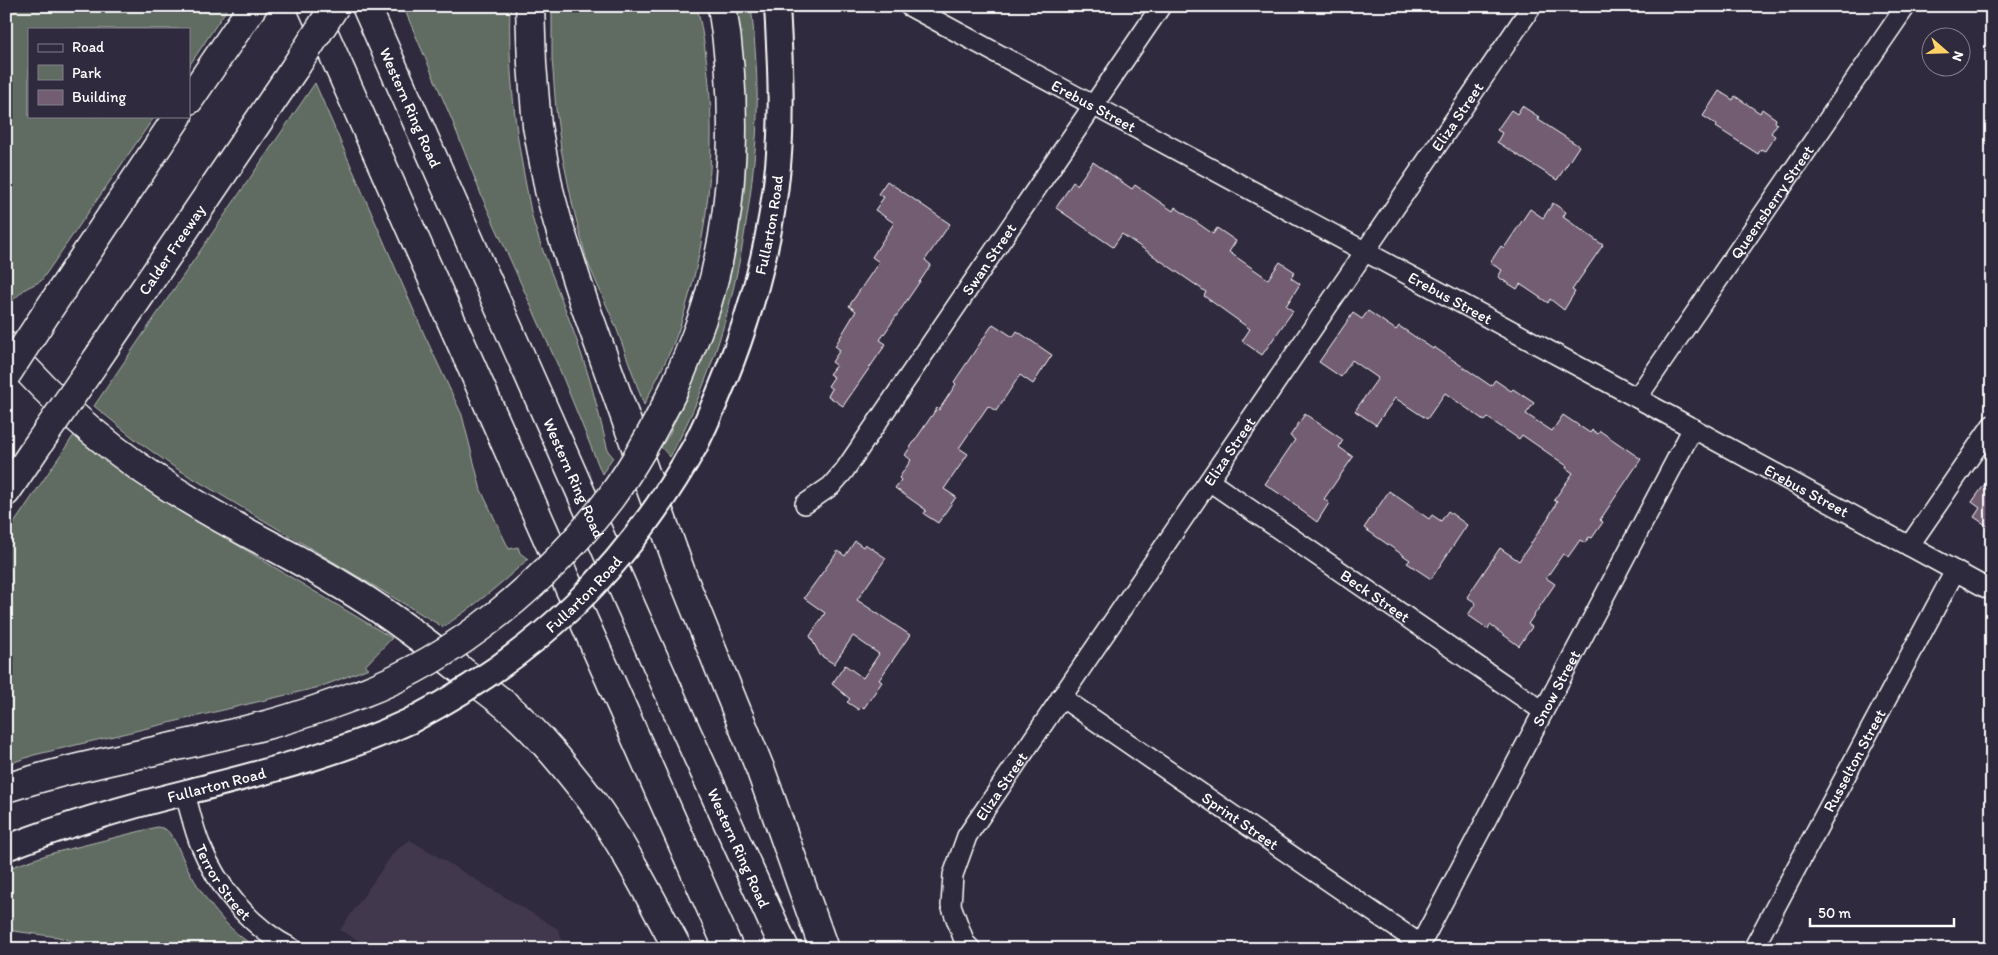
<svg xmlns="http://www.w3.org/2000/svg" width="1998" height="955" font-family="Itim,sans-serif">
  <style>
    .built { fill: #43394d }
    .green { fill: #606c62; stroke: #b0b6b0 }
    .building { fill: #735d73; stroke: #fff }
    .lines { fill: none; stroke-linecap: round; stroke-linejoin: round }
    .minor-casing { stroke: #fff; stroke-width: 22 }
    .major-casing { stroke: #fff; stroke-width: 28 }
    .highway-casing { stroke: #fff; stroke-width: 31 }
    .minor { stroke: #2f2a3d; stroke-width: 19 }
    .major { stroke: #2f2a3d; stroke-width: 24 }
    .highway { stroke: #2f2a3d; stroke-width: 28 }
    .major-bridge-casing { stroke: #fff; stroke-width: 28; stroke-linecap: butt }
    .highway-bridge-casing { stroke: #fff; stroke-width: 31; stroke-linecap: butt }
    .major-bridge { stroke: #2f2a3d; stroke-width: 24 }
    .highway-bridge { stroke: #2f2a3d; stroke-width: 28 }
    .labels { text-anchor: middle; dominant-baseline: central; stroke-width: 4; stroke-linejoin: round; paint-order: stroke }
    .street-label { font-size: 16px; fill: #fff; stroke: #2f2a3d }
  </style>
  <rect width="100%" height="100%" fill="#2f2a3d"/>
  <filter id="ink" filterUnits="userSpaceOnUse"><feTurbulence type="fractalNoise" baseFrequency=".02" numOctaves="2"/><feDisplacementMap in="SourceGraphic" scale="10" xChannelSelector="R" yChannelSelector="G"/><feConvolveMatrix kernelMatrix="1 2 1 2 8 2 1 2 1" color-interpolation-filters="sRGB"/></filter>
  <g filter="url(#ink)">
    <!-- built -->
    <path class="built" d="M410,840L558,929L565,949H374L340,930L394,852Z"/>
    <!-- green -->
    <g class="green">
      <path d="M6,6H229L189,66V29H29V116H155L41,281L25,289L11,302L6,301Z"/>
      <path d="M403,6H510C508,64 514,123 525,180C528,194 530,210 534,224C548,269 568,312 582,356C593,387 600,419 608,451L613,457L602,474L559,368L482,197L452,120Z"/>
      <path d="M552,6H697C721,112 714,225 679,329C670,355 656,380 644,405L616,327L587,261L573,207L561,149L556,110L552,58Z"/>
      <path d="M731,6H751C755,42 758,79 757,116C757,137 754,159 752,180C741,277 717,371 670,457L661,447L669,435L715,325L735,252L744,135L743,60Z"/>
      <path d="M315,83L424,334L462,415L481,490L509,549L518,547L520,553L528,559C501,584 473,607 443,627L174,467L136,440L94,406Z"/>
      <path d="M74,435L111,464L156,496L392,638L365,666L369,668L320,687L34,755L6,765V535Z"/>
      <path d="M157,827C163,828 167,829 170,834C178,844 182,858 188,869C205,900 227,931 259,949H100L58,937L6,930V869L49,854Z"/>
    </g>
    <!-- building -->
    <g class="building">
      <path d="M1719,91L1733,100L1735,96L1760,113L1762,109L1776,119L1775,122L1777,124L1771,133L1775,136L1765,151L1761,149L1758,154L1716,127L1717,125L1703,116Z"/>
      <path d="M1522,106L1539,117L1537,119L1579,146L1557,180L1497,142L1502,133L1497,130L1511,110L1517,114Z"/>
      <path d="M1093,162L1132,189L1135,185L1173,211L1175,207L1213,234L1217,228L1236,241L1229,252L1268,279L1280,262L1295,272L1291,278L1300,284L1286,306L1293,311L1262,355L1242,341L1250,329L1204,296L1206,292L1122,234L1113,247L1056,208L1073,182L1077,185Z"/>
      <path d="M887,181L950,224L925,260L931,265L880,340L886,344L843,406L828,396L832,389L828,386L834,377L829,374L836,365L832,362L840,350L835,346L856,311L849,306L879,262L872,257L894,223L875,210L884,197L878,194Z"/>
      <path d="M1553,203L1566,212L1563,217L1603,245L1572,290L1575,292L1564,310L1550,299L1548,303L1520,284L1517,289L1498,277L1502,270L1490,263L1501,246L1504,248L1530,209L1543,218Z"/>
      <path d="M1368,311L1396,330L1399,326L1433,349L1434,347L1491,386L1495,380L1511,391L1513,389L1534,403L1526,414L1552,431L1563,415L1590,433L1592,430L1598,434L1600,431L1641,459L1600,520L1603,522L1592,538L1589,537L1585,543L1580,540L1568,557L1563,554L1546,578L1555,584L1528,624L1532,627L1519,646L1490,625L1488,629L1468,615L1476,603L1467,597L1500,548L1519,561L1548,518L1557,502L1554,500L1573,473L1566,468L1567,466L1522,435L1519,439L1488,418L1485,421L1445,393L1427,419L1395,398L1376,425L1355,411L1378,378L1352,360L1341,377L1319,362L1353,313L1362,319Z"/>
      <path d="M993,324L1013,337L1017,331L1052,355L1033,384L1020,375L996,411L988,406L959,448L968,454L944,489L956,497L938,523L924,514L926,510L895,488L901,480L899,478L911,460L905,455L937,408L939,410L956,384L954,382Z"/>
      <path d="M1305,414L1343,440L1339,447L1353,457L1324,499L1329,503L1317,522L1298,508L1299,507L1265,484L1295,440L1290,436Z"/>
      <path d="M1992,474V529L1974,517L1980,508L1972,502Z"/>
      <path d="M1389,491L1429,519L1432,515L1441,521L1448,511L1467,525L1431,579L1407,563L1410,560L1364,528Z"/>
      <path d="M855,541L863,547L865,544L886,558L857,600L910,635L879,680L882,682L864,708L861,706L859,710L847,702L850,699L832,684L845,665L863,678L879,654L853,636L834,664L820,655L810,636L825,613L804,598L838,551L845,556Z"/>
    </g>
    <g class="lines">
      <!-- minor casing -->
      <g class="minor-casing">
        <g id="minor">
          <path id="s1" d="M909,6L1637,398L1992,591"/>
          <path id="s2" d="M1637,398L1906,6"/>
          <path id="s3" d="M1209,481L1543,711"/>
          <path id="s4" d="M805,504L831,486L844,471L1161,6"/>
          <path d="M1909,546L1992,425"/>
          <path id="s5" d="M1061,697L1420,944"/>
          <path id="s6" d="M184,792C190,809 193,827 200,844C218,888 250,927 293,949"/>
          <path id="s7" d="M971,949L965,943L951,905L953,875L967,836L1532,6"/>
          <path id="s8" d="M1418,949L1693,428"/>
          <path id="s9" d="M1753,949L1955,571"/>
        </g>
      </g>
      <!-- major casing -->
      <g class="major-casing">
        <g id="major">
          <path id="s10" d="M695,446C738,358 769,264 778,166C783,113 780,59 777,6"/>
          <path id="s11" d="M6,848C65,825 126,807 187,792C264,772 337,755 410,721"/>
        </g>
      </g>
      <!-- highway casing -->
      <g class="highway-casing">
        <g id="highway">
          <path d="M312,6L729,949"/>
          <path id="s12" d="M366,6L687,733L785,949"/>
          <path d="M530,6L532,64L537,126L549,190L558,223L584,303L683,578L761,771L824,949"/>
          <path d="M189,100L253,6"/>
          <path d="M47,312L178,116"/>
          <path d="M6,346C58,409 123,460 193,502C240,531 291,554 338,583C383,609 425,641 466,674C480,686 495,696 509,708C540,735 567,769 592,801C625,847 651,899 678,949"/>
          <path id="s13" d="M95,362L296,66"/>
          <path d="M674,389C686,361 698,333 707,304C736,209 738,103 722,6"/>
          <path d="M6,492L37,446"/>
          <path d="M6,788C91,761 180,748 266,725C298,717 329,705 360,694"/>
        </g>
      </g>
      <!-- minor -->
      <use href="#minor" class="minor"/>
      <!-- major -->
      <use href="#major" class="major"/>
      <!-- highway -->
      <use href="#highway" class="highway"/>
      <!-- major-bridge casing -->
      <g class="major-bridge-casing">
        <g id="major-bridge">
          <path id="s14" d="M410,721C538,654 624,571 695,446"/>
        </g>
      </g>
      <!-- highway-bridge casing -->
      <g class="highway-bridge-casing">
        <g id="highway-bridge">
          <path d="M296,66L335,6"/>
          <path d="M6,375L47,312"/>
          <path d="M37,446L95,362"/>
          <path d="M360,694C458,657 549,580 611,497C636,463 656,426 674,389"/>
        </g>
      </g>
      <!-- major-bridge -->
      <use href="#major-bridge" class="major-bridge"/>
      <!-- highway-bridge -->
      <use href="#highway-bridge" class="highway-bridge"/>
    </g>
  </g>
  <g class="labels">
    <!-- street labels -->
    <g class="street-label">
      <text stroke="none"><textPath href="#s1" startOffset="210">Erebus Street</textPath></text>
      <text stroke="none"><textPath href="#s12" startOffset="111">Western Ring Road</textPath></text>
      <text stroke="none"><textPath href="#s7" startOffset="991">Eliza Street</textPath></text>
      <text stroke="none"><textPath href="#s2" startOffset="238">Queensberry Street</textPath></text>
      <text stroke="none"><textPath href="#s10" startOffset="234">Fullarton Road</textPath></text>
      <text stroke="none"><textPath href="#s13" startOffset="136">Calder Freeway</textPath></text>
      <text stroke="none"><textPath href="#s4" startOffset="308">Swan Street</textPath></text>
      <text stroke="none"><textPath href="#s1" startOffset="615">Erebus Street</textPath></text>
      <text stroke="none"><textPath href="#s7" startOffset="586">Eliza Street</textPath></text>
      <text stroke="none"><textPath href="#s12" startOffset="516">Western Ring Road</textPath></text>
      <text stroke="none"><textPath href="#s1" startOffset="1020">Erebus Street</textPath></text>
      <text stroke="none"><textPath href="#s14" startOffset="216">Fullarton Road</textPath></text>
      <text stroke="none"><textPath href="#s3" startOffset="202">Beck Street</textPath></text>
      <text stroke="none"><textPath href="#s8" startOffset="295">Snow Street</textPath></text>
      <text stroke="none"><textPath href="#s9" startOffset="214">Russelton Street</textPath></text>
      <text stroke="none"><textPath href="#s11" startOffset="220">Fullarton Road</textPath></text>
      <text stroke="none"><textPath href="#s7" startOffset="181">Eliza Street</textPath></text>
      <text stroke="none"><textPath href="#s5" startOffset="218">Sprint Street</textPath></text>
      <text stroke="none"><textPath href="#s12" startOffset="921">Western Ring Road</textPath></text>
      <text stroke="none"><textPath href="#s6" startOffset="99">Terror Street</textPath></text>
    </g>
  </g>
  <!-- margin -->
  <rect width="1998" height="955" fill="none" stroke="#2f2a3d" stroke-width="25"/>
  <rect x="12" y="12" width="1973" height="930" fill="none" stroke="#fff" stroke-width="2" filter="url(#ink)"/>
  <!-- legend -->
  <rect x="28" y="28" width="162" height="90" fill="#2f2a3d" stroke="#827f8b"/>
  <rect x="38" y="44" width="25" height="8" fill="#2f2a3d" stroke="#827f8b"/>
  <text x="72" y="52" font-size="15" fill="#ffffff">Road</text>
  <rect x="38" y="65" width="25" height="15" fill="#606c62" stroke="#827f8b"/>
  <text x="72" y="78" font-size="15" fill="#ffffff">Park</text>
  <rect x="38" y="90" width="25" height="15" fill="#735d73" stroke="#827f8b"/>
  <text x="72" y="102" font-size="15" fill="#ffffff">Building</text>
  <!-- north arrow -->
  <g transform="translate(1946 52) rotate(110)"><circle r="24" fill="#2f2a3d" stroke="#827f8b"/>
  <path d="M0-4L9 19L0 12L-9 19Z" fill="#ffd166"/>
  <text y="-8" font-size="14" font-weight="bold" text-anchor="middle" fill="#ffffff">N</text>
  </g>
  <!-- scale -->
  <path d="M1810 918v8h144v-8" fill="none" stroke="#ffffff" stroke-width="2.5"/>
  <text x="1818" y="918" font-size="15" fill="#ffffff" stroke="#2f2a3d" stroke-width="4" paint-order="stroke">50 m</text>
</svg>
